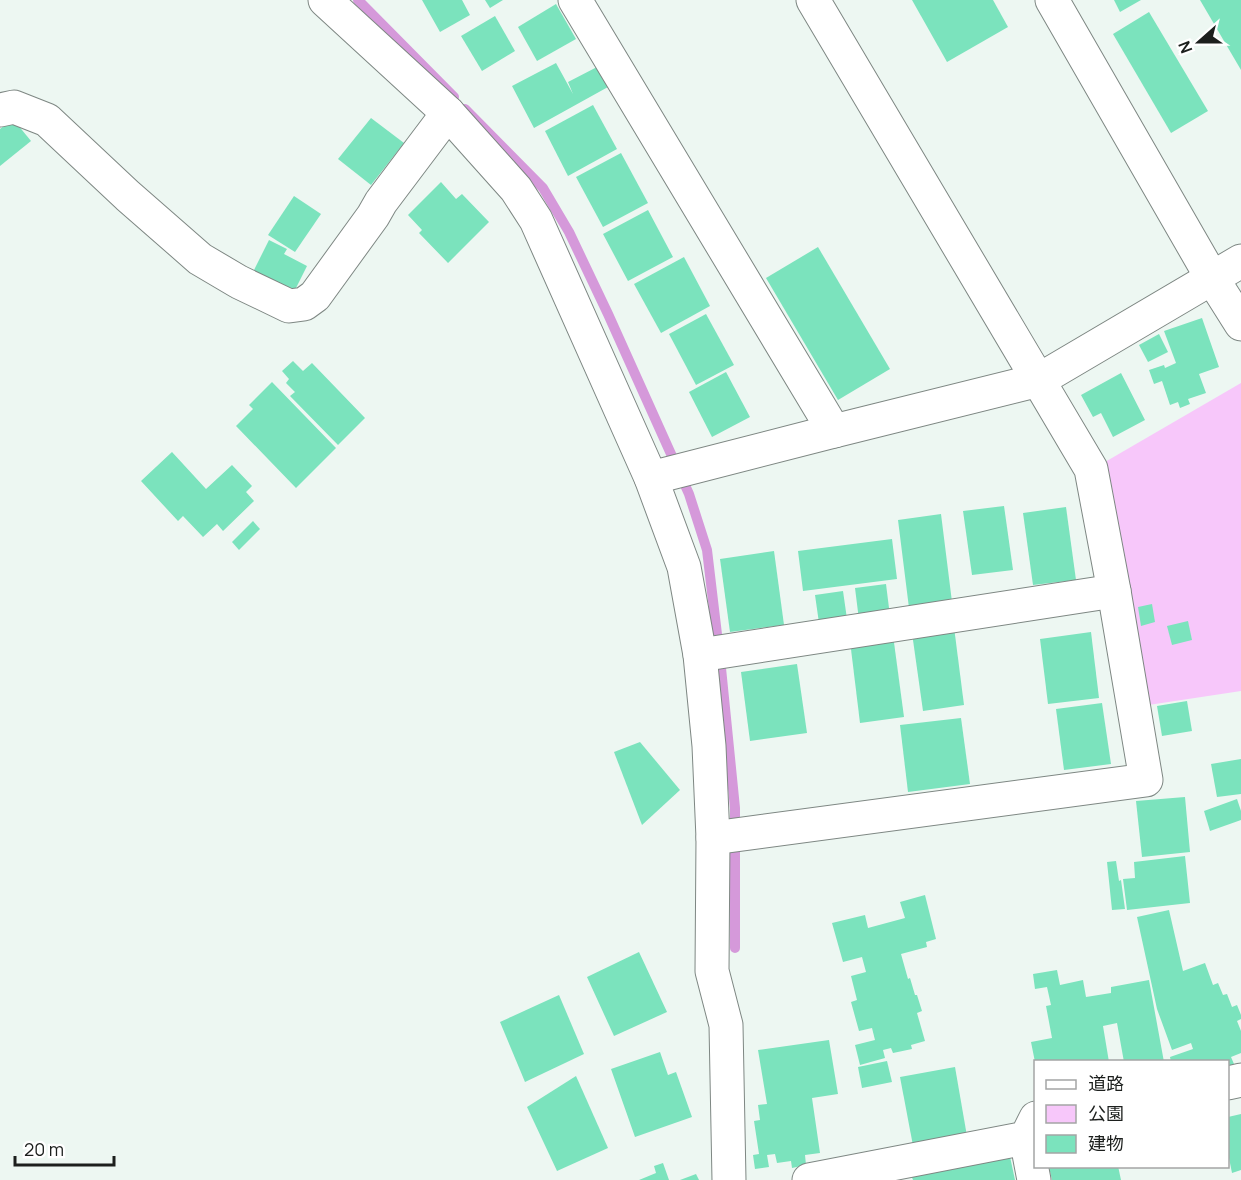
<svg xmlns="http://www.w3.org/2000/svg" width="1241" height="1180" font-family="Manrope,'Noto Sans JP',sans-serif">
  <style>
    .green { fill: #f7c7fa }
    .lines { fill: none; stroke-linecap: round; stroke-linejoin: round }
    .stream { stroke: #d599da; stroke-width: 10 }
    .building { fill: #7be3bd }
    .minor-casing { stroke: #7e8783; stroke-width: 35 }
    .minor { stroke: #fff; stroke-width: 33 }
  </style>
  <rect width="100%" height="100%" fill="#edf7f2"/>
  <!-- green -->
  <path class="green" d="M1241,383V691L1142,706L1105,462Z"/>
  <g class="lines">
    <!-- stream -->
    <g class="stream">
      <path d="M358,0L454,97"/>
      <path d="M465,109L543,188L569,232L608,314L689,494L707,550L721,668L735,808V948"/>
    </g>
  </g>
  <!-- building -->
  <g class="building">
    <path d="M422,0H462L470,15L440,32Z"/>
    <path d="M485,0H503L490,8Z"/>
    <path d="M912,0H993L1008,27L947,62Z"/>
    <path d="M1114,0H1141L1120,12Z"/>
    <path d="M1200,0H1241V70Z"/>
    <path d="M556,4L576,39L537,61L518,27Z"/>
    <path d="M1149,12L1208,111L1171,133L1113,34Z"/>
    <path d="M495,16L515,51L482,71L461,36Z"/>
    <path d="M556,63L573,94L568,82L597,67L608,87L534,128L512,86Z"/>
    <path d="M593,105L617,149L568,176L545,131Z"/>
    <path d="M371,118L404,143L371,185L338,159Z"/>
    <path d="M13,119L31,141L0,166V129Z"/>
    <path d="M621,153L648,203L603,227L576,177Z"/>
    <path d="M441,182L456,199L462,194L489,222L448,263L419,233L422,230L408,215Z"/>
    <path d="M294,196L321,214L295,252L268,235Z"/>
    <path d="M648,210L673,257L628,281L603,234Z"/>
    <path d="M269,240L287,249L284,254L307,266L294,292L253,272Z"/>
    <path d="M818,247L890,369L838,400L766,278Z"/>
    <path d="M684,257L710,306L661,333L634,284Z"/>
    <path d="M706,314L734,365L696,385L669,334Z"/>
    <path d="M1202,318L1219,367L1199,374L1206,393L1188,399L1190,404L1180,408L1178,402L1170,405L1162,381L1154,384L1149,370L1164,365L1165,368L1176,363L1164,331Z"/>
    <path d="M1159,334L1168,352L1148,362L1139,345Z"/>
    <path d="M293,361L303,371L312,363L365,418L338,445L290,396L295,392L286,383L289,379L282,371Z"/>
    <path d="M726,372L750,417L712,437L689,392Z"/>
    <path d="M1121,373L1145,420L1113,437L1101,413L1093,417L1081,395Z"/>
    <path d="M272,382L336,448L296,488L236,426L253,409L249,405Z"/>
    <path d="M172,452L206,489L232,465L252,486L246,492L254,501L223,531L217,524L203,537L183,516L178,521L141,481Z"/>
    <path d="M1004,506L1013,570L972,575L963,511Z"/>
    <path d="M1066,507L1076,580L1033,585L1023,513Z"/>
    <path d="M941,514L952,602L909,608L898,520Z"/>
    <path d="M253,521L260,529L239,550L232,542Z"/>
    <path d="M892,539L897,579L803,591L798,551Z"/>
    <path d="M774,551L784,625L730,632L720,559Z"/>
    <path d="M886,584L890,616L859,620L855,588Z"/>
    <path d="M843,591L847,619L819,623L815,595Z"/>
    <path d="M1152,604L1155,622L1141,626L1138,607Z"/>
    <path d="M1188,621L1192,640L1172,645L1167,626Z"/>
    <path d="M954,627L964,705L923,711L912,633Z"/>
    <path d="M1091,632L1099,698L1048,704L1040,639Z"/>
    <path d="M893,635L904,717L860,723L850,641Z"/>
    <path d="M797,664L807,733L750,741L741,672Z"/>
    <path d="M1187,701L1192,731L1162,736L1157,706Z"/>
    <path d="M1102,703L1111,764L1064,770L1056,709Z"/>
    <path d="M961,718L970,784L908,792L900,725Z"/>
    <path d="M640,742L680,790L642,825L614,752Z"/>
    <path d="M1241,759V794L1217,797L1211,764Z"/>
    <path d="M1185,797L1190,852L1142,857L1136,801Z"/>
    <path d="M1237,799L1241,811V820L1210,831L1204,811Z"/>
    <path d="M1185,856L1190,903L1127,910L1123,879L1135,878L1134,862Z"/>
    <path d="M1116,861L1119,881L1121,880L1125,909L1112,910L1107,862Z"/>
    <path d="M925,895L936,939L926,942L927,947L901,954L908,979L910,978L915,995H917L922,1011L917,1013L925,1041L911,1045L912,1049L893,1053L891,1048L883,1050L885,1058L860,1065L855,1045L875,1040L872,1028L859,1031L851,1002L857,1000L851,976L866,972L862,957L843,962L832,923L865,915L868,928L905,918L900,902Z"/>
    <path d="M1169,910L1183,971L1205,963L1213,985L1218,983L1223,995L1227,994L1232,1007L1237,1005L1241,1015V1019L1237,1021L1241,1031V1053L1231,1057L1234,1064L1228,1066V1062H1171L1170,1057L1193,1049L1191,1043L1172,1050L1157,1009L1137,917Z"/>
    <path d="M639,952L667,1012L614,1036L587,977Z"/>
    <path d="M1057,970L1060,985L1083,980L1086,997L1111,993V987L1149,980L1164,1062H1124L1117,1023L1103,1026L1109,1062H1035L1031,1042L1052,1038L1046,1006L1051,1005L1047,987L1035,989L1033,974Z"/>
    <path d="M559,995L584,1054L525,1082L500,1022Z"/>
    <path d="M829,1040L838,1094L812,1098L820,1153L805,1155L806,1165L792,1168L791,1161L777,1163L775,1154L767,1155L769,1167L755,1169L753,1155L759,1154L754,1121L760,1120L758,1105L767,1104L758,1050Z"/>
    <path d="M660,1052L668,1075L676,1072L692,1117L635,1137L611,1069Z"/>
    <path d="M887,1061L892,1082L862,1088L858,1067Z"/>
    <path d="M955,1067L968,1142L914,1151L900,1077Z"/>
    <path d="M576,1076L608,1148L557,1171L527,1107Z"/>
    <path d="M1241,1114V1170L1232,1173L1228,1153V1117Z"/>
    <path d="M1009,1152L1015,1180H913L911,1175Z"/>
    <path d="M663,1163L669,1180H639L656,1173L654,1166Z"/>
    <path d="M1053,1166H1118L1121,1180H1052L1049,1167Z"/>
    <path d="M696,1174L699,1180H680Z"/>
  </g>
  <g class="lines">
    <!-- minor casing -->
    <g class="minor-casing">
      <g id="minor">
        <path d="M325,0L448,113L516,189L536,220L651,478L684,567L700,655L709,746L713,838L712,971L726,1025L729,1180"/>
        <path d="M575,0L834,431"/>
        <path d="M1052,0L1212,278L1241,324"/>
        <path d="M0,110L14,107L47,120L128,196L200,259L239,282L289,306L304,304L315,296L373,216L381,202L448,113"/>
        <path d="M651,478L834,431L1039,380L1241,261"/>
        <path d="M700,655L1114,591"/>
        <path d="M713,838L1146,780L1114,591L1091,469L813,0"/>
        <path d="M1228,1083L1241,1080"/>
        <path d="M1026,1138L1034,1180"/>
        <path d="M809,1180L1026,1138L1036,1118"/>
      </g>
    </g>
    <!-- minor -->
    <use href="#minor" class="minor"/>
  </g>
  <!-- legend -->
  <rect x="1034" y="1060" width="195" height="108" fill="#ffffff" stroke="#a4a5a5" stroke-width="1.5"/>
  <rect x="1046" y="1080" width="30" height="9" fill="#ffffff" stroke="#a4a5a5" stroke-width="1.5"/>
  <text x="1088" y="1090" font-size="18" fill="#1c1f1d">道路</text>
  <rect x="1046" y="1105" width="30" height="18" fill="#f7c7fa" stroke="#a4a5a5" stroke-width="1.5"/>
  <text x="1088" y="1120" font-size="18" fill="#1c1f1d">公園</text>
  <rect x="1046" y="1135" width="30" height="18" fill="#7be3bd" stroke="#a4a5a5" stroke-width="1.5"/>
  <text x="1088" y="1150" font-size="18" fill="#1c1f1d">建物</text>
  <!-- north arrow -->
  <g transform="translate(1199 42) rotate(249)" stroke="#ffffff" stroke-width="4.5" paint-order="stroke">
  <path d="M0-4.5L10 22L0 15L-10 22Z" fill="#1c1f1d"/>
  <text y="-9" font-size="16" font-weight="bold" text-anchor="middle" fill="#1c1f1d">N</text>
  </g>
  <!-- scale -->
  <path d="M15 1156v9h99v-9" fill="none" stroke="#1c1f1d" stroke-width="3"/>
  <text x="24" y="1156" font-size="18" fill="#1c1f1d" stroke="#ffffff" stroke-width="4.5" paint-order="stroke">20 m</text>
</svg>
